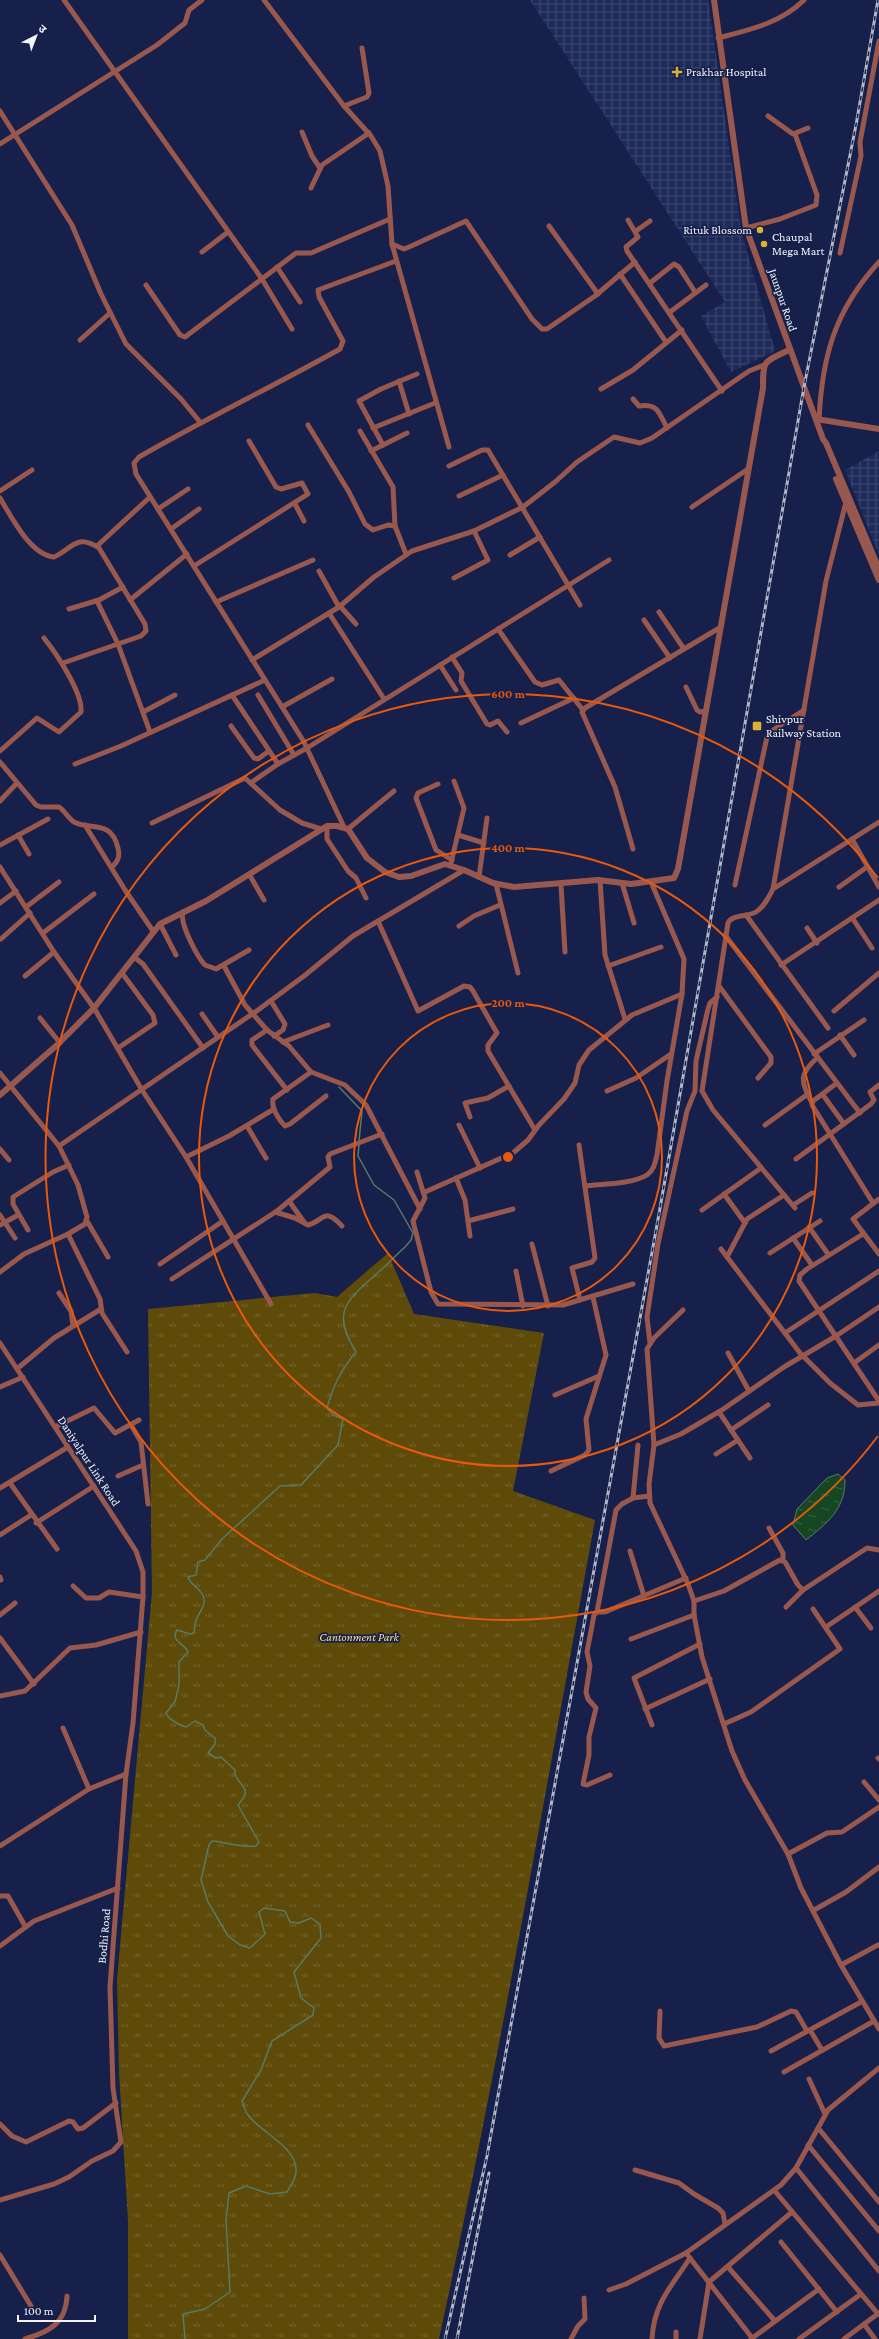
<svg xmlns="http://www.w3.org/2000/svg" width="879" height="2339" font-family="'Crimson Pro','Noto Sans Devanagari',serif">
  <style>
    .industrial { fill: url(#industrial-grid) }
    .park { fill: url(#park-tufts) }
    .water { fill: url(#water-ripples); stroke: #577b64 }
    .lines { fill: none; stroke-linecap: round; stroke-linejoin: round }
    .stream { stroke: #577b64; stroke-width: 1.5 }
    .minor { stroke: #99584e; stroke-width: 5 }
    .tertiary { stroke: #99584e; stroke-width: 6 }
    .rail-casing { stroke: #b3b8c8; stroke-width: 3 }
    .rail { stroke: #16204a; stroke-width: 1.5; stroke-dasharray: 4.5; stroke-linecap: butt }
    .ring { fill: none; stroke: #e8590c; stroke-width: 2 }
    .poi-dot { fill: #dcb233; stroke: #16204a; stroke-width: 1.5 }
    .labels { text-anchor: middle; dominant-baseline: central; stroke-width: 3.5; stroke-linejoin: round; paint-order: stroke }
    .poi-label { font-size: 12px; fill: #f2f4fa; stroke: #16204a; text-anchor: start }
    .street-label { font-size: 12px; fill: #f2f4fa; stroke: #16204a }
    .park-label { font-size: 12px; font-style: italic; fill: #f9dc91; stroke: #16204a }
    .centre { fill: #e8590c; stroke: #16204a; stroke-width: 2 }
    .ring-label { font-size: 12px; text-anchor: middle; font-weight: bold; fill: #e8590c; stroke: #16204a; stroke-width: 3.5; stroke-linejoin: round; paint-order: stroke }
  </style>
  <defs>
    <pattern id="industrial-grid" width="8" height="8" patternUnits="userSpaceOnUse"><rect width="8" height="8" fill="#1e2b5a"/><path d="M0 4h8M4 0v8" fill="none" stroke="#3f4a73"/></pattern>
    <pattern id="park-tufts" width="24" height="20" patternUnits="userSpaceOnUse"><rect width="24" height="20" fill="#5e4a09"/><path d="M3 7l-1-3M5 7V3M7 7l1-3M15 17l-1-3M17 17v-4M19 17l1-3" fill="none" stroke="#76652e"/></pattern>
    <pattern id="water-ripples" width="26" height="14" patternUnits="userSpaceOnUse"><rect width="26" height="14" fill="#154723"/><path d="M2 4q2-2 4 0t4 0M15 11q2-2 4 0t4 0" fill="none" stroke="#386244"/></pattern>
  </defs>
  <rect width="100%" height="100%" fill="#16204a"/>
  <!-- industrial -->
  <g class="industrial">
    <path d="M530,0H708L741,230L775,351L731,372L701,316L725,302Z"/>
    <path d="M879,451V555L845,470Z"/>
  </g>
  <!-- park -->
  <path class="park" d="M388,1253L414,1314L544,1333L513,1491L595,1520C545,1794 498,2067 439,2339H128V2221L119,2073L117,1979L152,1592L148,1309L315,1293L337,1297Z"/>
  <!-- water -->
  <path class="water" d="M838,1474L845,1480C845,1510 827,1523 806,1540L793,1525L797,1509L827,1478Z"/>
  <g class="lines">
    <!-- stream -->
    <g class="stream">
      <path d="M339,1087L362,1111L359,1141"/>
      <path d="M185,2339L183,2314L205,2309L230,2292L226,2220L229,2193L246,2186L270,2194L287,2192C291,2185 297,2177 296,2169C295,2146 260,2132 248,2115C245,2112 244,2105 242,2101L261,2070L272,2041L313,2015L314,2008L301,1998L294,1972L321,1938L320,1924L311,1918L299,1923L290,1922L285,1911L264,1908L259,1912L265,1934L250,1948L240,1945L228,1936L208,1902L201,1880L209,1845L212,1841C227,1842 242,1848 256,1846L259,1842L238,1805C252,1789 243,1789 235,1775V1770L221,1757L216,1758L208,1753L215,1744V1738L205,1730L203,1725L195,1721L186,1727C179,1725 168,1719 166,1713L175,1702L179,1685V1662L188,1652C184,1643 170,1641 177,1630L190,1634L194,1633C195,1630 194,1627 195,1624C197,1612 211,1604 200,1591C196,1586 190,1584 188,1577L196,1575L198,1562L205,1560L222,1539L280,1486L301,1485L338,1445L343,1419L333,1415L327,1408C333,1386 341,1370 356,1352C333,1315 343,1303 373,1277C384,1268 394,1257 405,1247L411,1240L413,1233L394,1200L374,1185L358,1156L359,1145"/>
    </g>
    <!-- minor -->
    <g class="minor">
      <path d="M64,0L262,279L292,329"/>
      <path d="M264,0L344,106L371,136L380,151L388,186L392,244L449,447"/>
      <path d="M718,38C749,30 781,23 804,0"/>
      <path d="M344,106L367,97L369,93L362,48"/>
      <path d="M0,111L72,225L101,294L126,344L181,399L200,422"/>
      <path d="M768,116L793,134L808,128"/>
      <path d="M302,132L312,156L320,168"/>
      <path d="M0,144L157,45L185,23L189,10L202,0"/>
      <path d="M311,188L322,165L369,133"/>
      <path d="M628,220L638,237L626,247L627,251L722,391"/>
      <path d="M549,226L598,294"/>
      <path d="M746,228L780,219L816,205L817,195L795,134"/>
      <path d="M636,231L650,221"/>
      <path d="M392,244L404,249L409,247L466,221L532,319L542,329H547L595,296L635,262"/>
      <path d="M202,252L228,232"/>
      <path d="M840,253L861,156L860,142L879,41"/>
      <path d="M277,267L300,302"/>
      <path d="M620,274L666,342"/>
      <path d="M650,283L674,264L679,267L695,292"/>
      <path d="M146,285L180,335L185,337L296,253H311L390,219"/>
      <path d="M670,312L706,285"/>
      <path d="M80,340L110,313"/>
      <path d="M399,381L409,414"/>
      <path d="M601,389L633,370L682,330"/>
      <path d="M633,399L639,406C658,403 659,413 667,428"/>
      <path d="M819,420C822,356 835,310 879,262"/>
      <path d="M308,425L349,492L365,524L373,530L388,525L395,526"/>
      <path d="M373,428L435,403"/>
      <path d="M360,431L393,487L395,526L406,554"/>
      <path d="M383,445L359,401L381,389L417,374"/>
      <path d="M371,451L407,433"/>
      <path d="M449,466L482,450H488L580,605"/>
      <path d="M0,491L32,470"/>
      <path d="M459,496L503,475"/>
      <path d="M0,498C11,516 30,555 54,557C72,549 76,533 99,548L145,624L146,631L141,636L63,663"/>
      <path d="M295,504L304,521"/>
      <path d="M692,507L748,469"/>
      <path d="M158,509L188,489"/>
      <path d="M171,529L199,509"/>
      <path d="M97,546L150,497"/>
      <path d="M510,555L540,537"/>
      <path d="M194,566L308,494L302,483L281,489L276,487L249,441"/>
      <path d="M319,571L339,607"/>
      <path d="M454,578L488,560L474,531"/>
      <path d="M130,600L187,554"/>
      <path d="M97,601L118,644L150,732"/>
      <path d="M216,602L313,560"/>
      <path d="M340,606L356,624"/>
      <path d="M69,609L99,600L123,587"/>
      <path d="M659,612L684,649"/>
      <path d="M329,613L384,699"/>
      <path d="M644,620L670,658"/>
      <path d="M498,629L535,682L542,685L559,680L583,710"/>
      <path d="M452,657L462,673L461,681L487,724L490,725L498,721L507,732"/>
      <path d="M252,660L339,607L374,577L412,551L474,531L523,507L555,482L577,462L614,437L640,443L652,438L749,371L764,365"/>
      <path d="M440,665L456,690"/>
      <path d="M686,687L697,710L700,712L706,711"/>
      <path d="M232,695L278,764"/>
      <path d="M258,695L294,755"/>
      <path d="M282,707L332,679"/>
      <path d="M143,712L175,695"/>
      <path d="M521,723L574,698"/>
      <path d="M231,726L254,758L258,759L269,751"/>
      <path d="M0,751L37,718L59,732L81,712C83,693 56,653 44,638"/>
      <path d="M0,762L36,805L41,807H59C65,811 68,818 74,822C91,831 111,819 118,848C120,857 118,861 112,867"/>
      <path d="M75,764L121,746L265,680"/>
      <path d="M252,782L278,764L307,748L609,560"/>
      <path d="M438,784L418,793L416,798L436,850L452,860"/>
      <path d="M0,801L17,783"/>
      <path d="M152,823L245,778L280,810L302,823L321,829"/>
      <path d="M85,825L125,890L153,931"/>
      <path d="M327,826V839L348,871L356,878L366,898"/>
      <path d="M344,827L304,742L136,474L134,463L139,457C205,419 274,386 340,349L343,341L319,297L318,290L396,261"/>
      <path d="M348,829L394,791"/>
      <path d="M18,835L29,854"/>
      <path d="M458,835L484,843"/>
      <path d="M852,839L879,887"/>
      <path d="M0,845L48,819"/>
      <path d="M633,849L615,787L582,712L585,708L721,627"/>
      <path d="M451,863L464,808L454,781"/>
      <path d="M0,867L54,952L94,1008L142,1090L186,1157L271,1304"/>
      <path d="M249,874L264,900"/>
      <path d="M479,877L487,818"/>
      <path d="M600,880L605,955L625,1019"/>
      <path d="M622,883L634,923"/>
      <path d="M496,884L518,973"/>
      <path d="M561,885L565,952"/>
      <path d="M735,885L767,737L773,730L804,710"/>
      <path d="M839,887L867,867"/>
      <path d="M773,889L879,822"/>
      <path d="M0,903L16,891"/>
      <path d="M26,907L59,882"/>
      <path d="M183,912C179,923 198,958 205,965L216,969L249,950"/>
      <path d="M746,915L828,1028"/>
      <path d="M853,919L872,948"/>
      <path d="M378,921L418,1011L464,986L470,987L473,991L497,1033L488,1045V1051L535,1130"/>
      <path d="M160,924L176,955"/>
      <path d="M459,926L474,916L500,905"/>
      <path d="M807,928L817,943"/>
      <path d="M43,933L94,894"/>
      <path d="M725,935L860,1113"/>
      <path d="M1,939L30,913"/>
      <path d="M134,957L143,964L203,1048"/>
      <path d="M781,965L879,900"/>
      <path d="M224,966L245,1005L267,1030L289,1046L311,1072L345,1085L366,1105L420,1209"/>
      <path d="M608,966L661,947"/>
      <path d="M25,976L54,952"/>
      <path d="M719,986L771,1057V1063L758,1078"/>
      <path d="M271,1001L285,1024L283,1030L274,1036"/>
      <path d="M834,1011L879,973"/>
      <path d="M202,1014L218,1037"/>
      <path d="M40,1018L60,1043"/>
      <path d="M267,1030L252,1040V1045L287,1090"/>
      <path d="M840,1035L854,1055"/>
      <path d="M283,1042L328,1025"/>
      <path d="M118,1048L155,1023L153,1015L122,973"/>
      <path d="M814,1054L864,1020"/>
      <path d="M311,1072L273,1099C271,1108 279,1120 285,1126L290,1124L326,1096"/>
      <path d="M0,1073L59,1146L78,1185L87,1217L85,1224L68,1234L24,1254L0,1272"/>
      <path d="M837,1083L813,1101L812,1105L873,1203"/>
      <path d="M607,1091L636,1078L671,1054"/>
      <path d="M823,1095L844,1124"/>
      <path d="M812,1103C801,1081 798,1075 817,1058"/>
      <path d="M470,1117L465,1103L488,1098L509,1086"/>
      <path d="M459,1125L480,1168"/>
      <path d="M765,1125L808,1094"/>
      <path d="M247,1126L266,1158"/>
      <path d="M579,1145L595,1258L592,1262L572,1268L580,1300"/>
      <path d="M59,1146L258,1010L304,976L353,936L464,870"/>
      <path d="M0,1149L9,1160"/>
      <path d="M186,1157L229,1136L274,1109"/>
      <path d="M796,1159L871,1104L874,1100L870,1092L879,1085"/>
      <path d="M417,1172L425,1198L413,1221L431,1292L438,1304L563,1305L633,1284"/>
      <path d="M456,1178L465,1200L470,1236"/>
      <path d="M585,1186C602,1184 633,1184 647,1175C654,1170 655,1163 657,1155L667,1081L682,994L684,959L651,882"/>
      <path d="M425,1192L513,1153L528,1140L539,1125L564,1099L575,1083L579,1065L589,1050L632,1015L682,994"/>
      <path d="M724,1194L745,1223"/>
      <path d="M879,1199L853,1219L879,1254"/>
      <path d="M289,1201L304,1222"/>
      <path d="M793,1205L812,1193"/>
      <path d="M795,1208L713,1110L702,1091L728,923C732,914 748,917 756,912C764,907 769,897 773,889L826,581L846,502"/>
      <path d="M702,1210L761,1168"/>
      <path d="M275,1212L295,1218L308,1225C324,1221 324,1206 342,1226"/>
      <path d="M0,1215L15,1238"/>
      <path d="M87,1221L108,1257"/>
      <path d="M468,1221L513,1209"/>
      <path d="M0,1225L18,1215"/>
      <path d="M809,1227L828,1254"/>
      <path d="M28,1230L13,1204V1197L53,1172L69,1165"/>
      <path d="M68,1234L100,1299L102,1313L127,1352"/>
      <path d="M863,1234L807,1269L800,1275L799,1281L879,1401"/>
      <path d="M793,1238L812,1265"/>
      <path d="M532,1244L548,1306"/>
      <path d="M721,1249L800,1353L830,1383L858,1405L879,1403"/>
      <path d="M770,1253L820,1221"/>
      <path d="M727,1257L747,1219L784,1195"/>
      <path d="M160,1264L223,1221"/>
      <path d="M516,1271L523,1306"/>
      <path d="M172,1279L277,1211L330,1167L328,1157L330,1154L382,1134"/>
      <path d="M59,1293L71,1311L73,1326"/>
      <path d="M683,1310L654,1338L647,1349L654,1445L649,1484L650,1503L688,1584L694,1601V1615L702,1657L732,1751L745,1780L788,1854L801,1888L841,1965L879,2029"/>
      <path d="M785,1333L879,1271"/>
      <path d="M0,1343L136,1551L143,1572V1597L133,1723L126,1774L110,1987L113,2088L121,2142L113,2151L92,2161L69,2177L54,2184L0,2200"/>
      <path d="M650,1343L647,1317L658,1244L687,1111L695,1091L696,1061L708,1009L710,1003L717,997"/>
      <path d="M728,1353L749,1391"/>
      <path d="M854,1363L879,1345"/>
      <path d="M18,1368L54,1338L101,1309"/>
      <path d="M0,1387L23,1377"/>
      <path d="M555,1395L599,1376"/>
      <path d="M719,1412L750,1458"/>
      <path d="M131,1425L141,1442L148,1504"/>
      <path d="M55,1427L94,1408L115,1433L139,1420"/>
      <path d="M731,1430L768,1405"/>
      <path d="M654,1445L681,1434L722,1410L784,1367L836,1336L879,1307"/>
      <path d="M716,1454L738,1440"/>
      <path d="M551,1471L585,1455L589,1450L586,1419L606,1355L593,1297"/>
      <path d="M118,1476L143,1465"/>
      <path d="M10,1483L57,1549"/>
      <path d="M0,1488L68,1447"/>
      <path d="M633,1498L649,1496"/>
      <path d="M36,1523L94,1486"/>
      <path d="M769,1528L783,1553V1560"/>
      <path d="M0,1535L31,1515"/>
      <path d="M630,1551L644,1596"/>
      <path d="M0,1577L1,1580"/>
      <path d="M73,1586L86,1598H99L109,1592L143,1597"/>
      <path d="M694,1601L724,1591L780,1560L785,1562L798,1585L803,1590L867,1548L879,1550"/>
      <path d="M786,1607L803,1590"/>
      <path d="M855,1607L871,1628"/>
      <path d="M597,1612L616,1510L622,1504L633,1498L638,1445"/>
      <path d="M0,1615L15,1603"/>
      <path d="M826,1627L879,1591"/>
      <path d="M0,1638L34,1684"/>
      <path d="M631,1639L694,1615"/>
      <path d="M0,1696L25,1691L70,1648L96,1645L141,1632"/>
      <path d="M645,1709L710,1679"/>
      <path d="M724,1724L751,1712L840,1649L813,1609"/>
      <path d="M652,1725L634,1678L700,1644"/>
      <path d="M63,1728L89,1789"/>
      <path d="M878,1758L879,1759"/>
      <path d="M610,1775L587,1785L583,1784L589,1755V1737L596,1708L588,1699L586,1692L590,1666L587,1652L594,1615L597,1612H605L686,1578"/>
      <path d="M864,1782L879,1800"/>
      <path d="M0,1846L89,1789L126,1774"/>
      <path d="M788,1854L827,1833L842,1832L879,1807"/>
      <path d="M0,1896H8L25,1926"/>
      <path d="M814,1910L846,1892L879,1867"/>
      <path d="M0,1946L34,1921L118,1888"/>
      <path d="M841,1965L878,1945"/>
      <path d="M660,2011L659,2038L664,2046L757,2027L791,2011L796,2012L807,2031"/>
      <path d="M810,2030L822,2050"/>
      <path d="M771,2051L861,2002"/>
      <path d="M784,2072L874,2021"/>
      <path d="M809,2079L825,2114"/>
      <path d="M0,2124L12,2136L26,2142L69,2121L73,2122L78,2129L83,2128L116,2103"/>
      <path d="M819,2129L879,2202"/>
      <path d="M808,2145L879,2231"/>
      <path d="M796,2168L879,2271"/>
      <path d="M635,2170L679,2183L694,2194L718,2208L723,2213L725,2224"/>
      <path d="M774,2190L878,2314"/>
      <path d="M781,2242L837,2312"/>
      <path d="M686,2253L753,2339"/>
      <path d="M0,2255L31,2306"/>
      <path d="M728,2267L775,2321"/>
      <path d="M609,2290L626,2284L686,2253L781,2185L796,2168L828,2110L879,2068"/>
      <path d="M864,2324L875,2339"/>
      <path d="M25,2339C49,2332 66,2323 67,2296"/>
      <path d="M571,2339L578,2326L585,2319L584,2298"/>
      <path d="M652,2339C654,2303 671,2287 690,2258"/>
      <path d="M676,2339V2332"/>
      <path d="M700,2339L709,2282L792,2212"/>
      <path d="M751,2339L819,2289"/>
      <path d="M799,2339L861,2294"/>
      <path d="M844,2339L879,2313"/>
    </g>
    <!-- tertiary -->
    <g class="tertiary">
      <path d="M714,0L746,228L823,439L826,443L879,569"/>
      <path d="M816,419L879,429"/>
      <path d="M836,479L879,580"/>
      <path d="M0,1095L57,1045L94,1008L160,924L206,901L327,826H337L348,829L367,858L385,872L399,877L411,876L445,864L464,870L493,883L514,887L598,880L631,884L674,878L678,869L763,388C763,359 763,363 789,350"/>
    </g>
    <!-- rail casing -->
    <g class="rail-casing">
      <g id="rail">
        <path d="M445,2339L487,2156L659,1214L804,387L856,125L878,0"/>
        <path d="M457,2339L489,2173"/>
      </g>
    </g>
    <!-- rail -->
    <use href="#rail" class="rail"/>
  </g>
  <!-- distance rings -->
  <g class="ring">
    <circle cx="508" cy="1157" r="154"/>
    <circle cx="508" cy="1157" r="309"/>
    <path d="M878 1436A463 463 0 1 1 878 878"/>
  </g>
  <!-- markers -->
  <g class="poi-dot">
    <path d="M675 66h4v4h4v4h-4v4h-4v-4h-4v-4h4z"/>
    <circle cx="760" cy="230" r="4"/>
    <circle cx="764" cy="244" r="4"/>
    <rect x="752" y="721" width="10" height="10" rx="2"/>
  </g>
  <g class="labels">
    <!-- poi labels -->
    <g class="poi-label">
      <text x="686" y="72">Prakhar Hospital</text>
      <text x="752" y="230" text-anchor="end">Rituk Blossom</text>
      <text x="772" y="237">Chaupal<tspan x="772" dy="14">Mega Mart</tspan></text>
      <text x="766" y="719">Shivpur<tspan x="766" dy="14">Railway Station</tspan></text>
    </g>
    <!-- street labels -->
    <g class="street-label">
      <text transform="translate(783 300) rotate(71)">Jaunpur Road</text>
      <text transform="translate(89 1461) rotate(57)">Daniyalpur Link Road</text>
      <text transform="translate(104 1936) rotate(-85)">Bodhi Road</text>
    </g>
    <!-- park labels -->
    <g class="park-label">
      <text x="359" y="1637">Cantonment Park</text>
    </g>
  </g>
  <circle cx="508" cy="1157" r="6" class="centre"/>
  <g class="ring-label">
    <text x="508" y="698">600 m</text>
    <text x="508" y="852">400 m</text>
    <text x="508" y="1007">200 m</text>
  </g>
  <!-- north arrow -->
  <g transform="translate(36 36) rotate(42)" stroke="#16204a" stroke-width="3" paint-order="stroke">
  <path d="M0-3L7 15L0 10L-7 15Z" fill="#f2f4fa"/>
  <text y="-6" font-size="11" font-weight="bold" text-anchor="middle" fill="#f2f4fa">उ</text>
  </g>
  <!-- scale -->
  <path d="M18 2315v6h77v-6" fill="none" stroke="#f2f4fa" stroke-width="2"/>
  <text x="24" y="2315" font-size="12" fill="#f2f4fa" stroke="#16204a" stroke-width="3" paint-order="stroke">100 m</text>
</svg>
